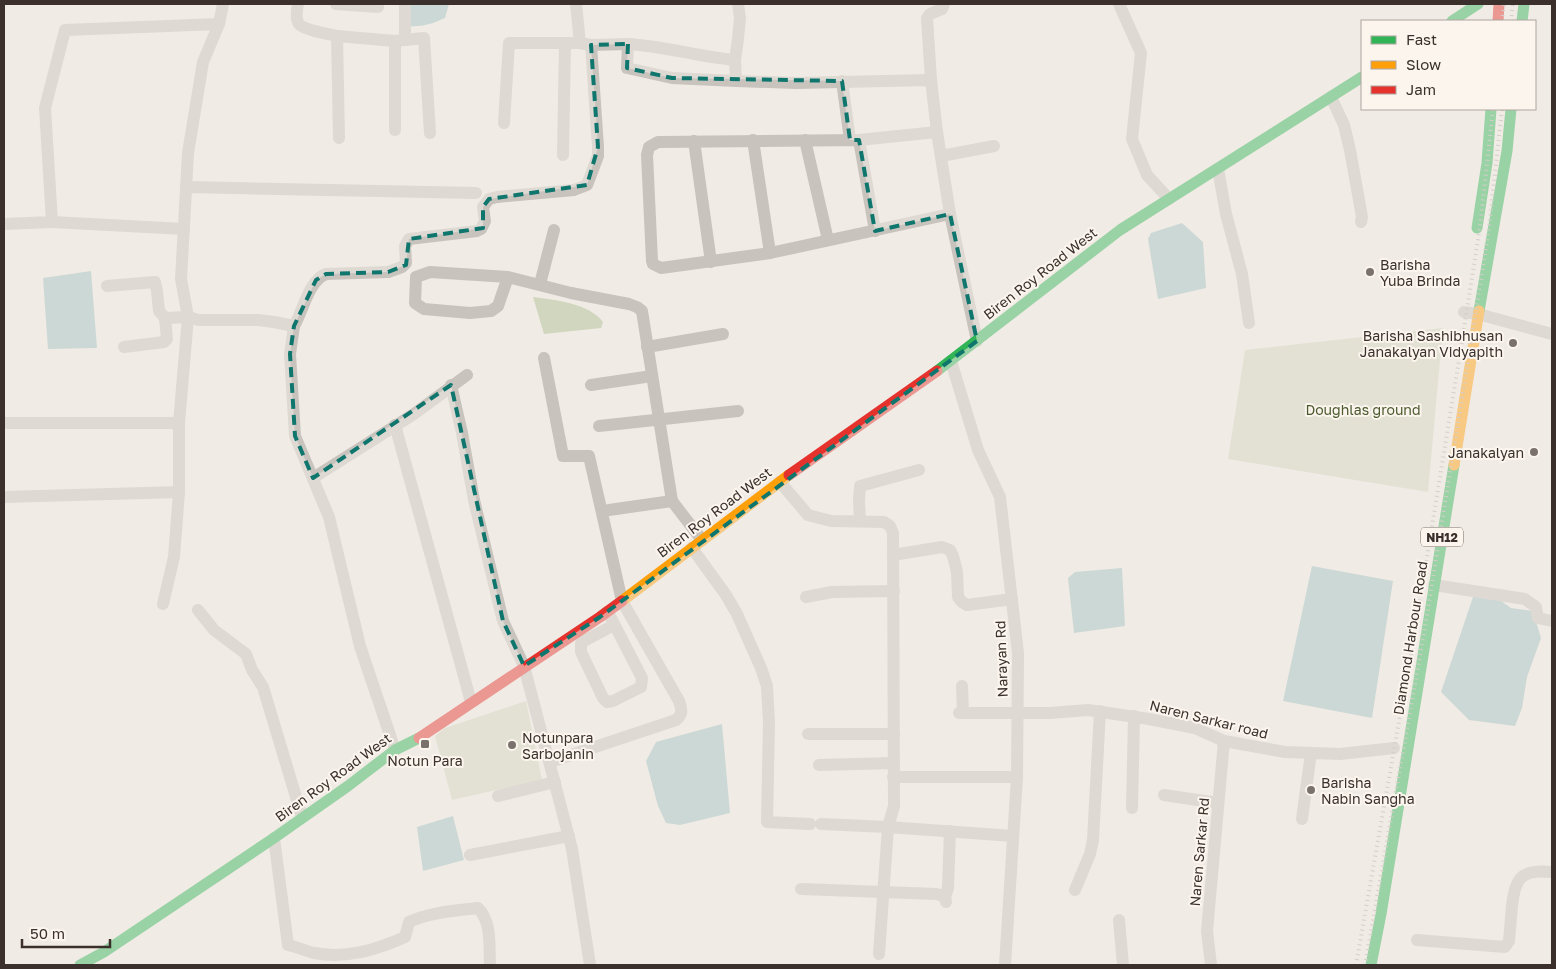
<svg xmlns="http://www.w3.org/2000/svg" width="1556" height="969" font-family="'Golos Text',sans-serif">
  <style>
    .green { fill: #d1d6bf }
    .water { fill: #a1c2c1 }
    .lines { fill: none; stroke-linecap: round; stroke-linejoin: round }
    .street { stroke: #c9c3be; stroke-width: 12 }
    .fast { stroke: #30b455; stroke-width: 11 }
    .slow { stroke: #ff9f0a; stroke-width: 11 }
    .jam { stroke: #e5322d; stroke-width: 11 }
    .rail { stroke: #b1aca8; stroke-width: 4; stroke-dasharray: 1 4; stroke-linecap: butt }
    .marked { fill: none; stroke: #0f766e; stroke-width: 4; stroke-dasharray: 10 6; stroke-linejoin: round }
    .poi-dot { fill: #7a716c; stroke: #fbf5ee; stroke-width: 2 }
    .labels { text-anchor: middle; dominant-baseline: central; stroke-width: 4; stroke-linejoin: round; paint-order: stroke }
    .shield { fill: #fbf5ee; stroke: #756b66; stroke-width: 1 }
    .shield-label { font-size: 12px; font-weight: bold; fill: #3b302b }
    .poi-label { font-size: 14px; fill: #3b302b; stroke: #fbf5ee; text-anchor: start }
    .street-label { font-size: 14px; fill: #3b302b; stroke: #fbf5ee }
    .park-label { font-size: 14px; fill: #4a5a2e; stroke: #fbf5ee }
  </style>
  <rect width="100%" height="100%" fill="#f0ebe5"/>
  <!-- green -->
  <g class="green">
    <path d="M533,297C555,300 589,303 603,322L601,328L544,334Z"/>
    <path d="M1443,328L1428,492L1228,459L1245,350Z"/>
    <path d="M526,701L542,780L452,800L435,736L445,728Z"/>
  </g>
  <!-- water -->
  <g class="water">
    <path d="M409,4H449L445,18C432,24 422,27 408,26Z"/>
    <path d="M1182,223L1203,242L1206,288L1158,299L1148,239L1151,233Z"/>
    <path d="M91,271L97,348L48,349L43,278Z"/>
    <path d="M1312,566L1393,581L1372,718L1283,701Z"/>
    <path d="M1122,568L1125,626L1074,633L1068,578L1075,572Z"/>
    <path d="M1474,594L1497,598L1511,608L1533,611L1541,638L1527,677L1522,708L1515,726L1469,720L1441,692Z"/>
    <path d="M722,724L730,813L680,825L666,823L658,806L646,761L656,742Z"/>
    <path d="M453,816L464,860L423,871L417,827Z"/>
  </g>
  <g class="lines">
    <!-- street -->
    <g class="street">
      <path d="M223,4L219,24L203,62L188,153L181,279L188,317L199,320H258L274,322L294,326L290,354L295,436L329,517L360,646L395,750"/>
      <path d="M298,4C297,9 295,19 299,24C304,30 328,34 337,36"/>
      <path d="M336,4L378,7"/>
      <path d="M576,4L580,43L591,45L628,44L627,68L672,78L736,81L796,83L931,80L937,132L950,214L977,341"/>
      <path d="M1119,4L1141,53L1132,139L1147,175L1169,199"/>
      <path d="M405,40V4"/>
      <path d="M395,41V130"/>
      <path d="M628,44C664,46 699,57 735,60"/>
      <path d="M931,80L927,18L930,14L942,9L944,4"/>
      <path d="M736,81L735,60L738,39L740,18L738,4"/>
      <path d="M842,81L850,140"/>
      <path d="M1331,97L1344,125L1350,150L1362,217L1361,222"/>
      <path d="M504,123L509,43H580"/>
      <path d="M339,138L337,36L395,41L424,38L430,133"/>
      <path d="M753,140L770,253"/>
      <path d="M805,140L828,240"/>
      <path d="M859,140L937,132"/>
      <path d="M694,141L711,262"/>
      <path d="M563,155L565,43"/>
      <path d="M941,156L994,146"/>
      <path d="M1218,169L1226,214L1242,274L1249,323"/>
      <path d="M186,187L476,193"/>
      <path d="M52,222L184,229"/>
      <path d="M4,224L52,222L45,108L65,30L219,24"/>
      <path d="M875,231L859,140L658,142L649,147L647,155L652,261L653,264L661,268L770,253L950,214"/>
      <path d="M508,277L498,306L491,311L470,313L424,309L415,303L416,277L430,272L508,277L571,293L629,304L637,307L642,311L672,501L702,540"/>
      <path d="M540,284L554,230"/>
      <path d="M107,286L155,282L157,291L159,311L165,318"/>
      <path d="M1464,312L1478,314L1552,334"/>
      <path d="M294,326C303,311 309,280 326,274L388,272L402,267L406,263L405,246L409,239L477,231L481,229L485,221L483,207L489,199L497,197L574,190L587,185L598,156V147L591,45"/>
      <path d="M647,347L723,334"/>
      <path d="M544,358L563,456H589L622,601L679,701C682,710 683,714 676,720L550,762"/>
      <path d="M951,361L978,450L1000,497L1018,653L1017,777L1005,965"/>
      <path d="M451,385L462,433L474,500L503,621L524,666L572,849L590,965"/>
      <path d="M591,385L652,376"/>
      <path d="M4,423H179"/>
      <path d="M395,425L471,702"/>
      <path d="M599,426L738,411"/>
      <path d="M313,478L414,414L467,375"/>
      <path d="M780,482L808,515L831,521L884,522L890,526L893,533L894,806L888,827L879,954"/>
      <path d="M4,497L179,492V423L188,317L165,318L167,339L164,342L124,347"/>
      <path d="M609,510L672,501"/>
      <path d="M860,521L859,501L860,486L919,470"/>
      <path d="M692,548L726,595L737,614L761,668L767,686L769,723L767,822L810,824"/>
      <path d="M893,555L942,547L950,550L953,556L957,572L958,597L962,602L967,605L1012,599"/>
      <path d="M1434,585L1525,599L1536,607L1538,618L1552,621"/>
      <path d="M806,597L832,592L894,591"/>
      <path d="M163,604L174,557L179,492"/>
      <path d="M198,610L214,630L246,654L252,670L263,687L302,817"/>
      <path d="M607,612L611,618L642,678L641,687L613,701L607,702L603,698L581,652V643L584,641L614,625"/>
      <path d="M962,686L963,712"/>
      <path d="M959,713H1050L1088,710L1149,719L1195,728L1224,741L1285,752L1340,754L1394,748"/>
      <path d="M808,734H894"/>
      <path d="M819,765L894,763"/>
      <path d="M893,777H1017"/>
      <path d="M1164,795L1218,803"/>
      <path d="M498,796L555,782"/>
      <path d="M1132,808L1134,716"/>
      <path d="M1302,819L1311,753"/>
      <path d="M821,824L888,827L1013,836"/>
      <path d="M274,838L288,945C297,947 306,951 314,953C346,959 376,950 405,937L409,922C430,912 455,911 478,908C492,922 489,946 490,965"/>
      <path d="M470,855L569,836"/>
      <path d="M801,889L937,894L945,897L946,902"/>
      <path d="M1075,890L1090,854L1093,840L1100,711"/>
      <path d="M945,897L948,888L950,831"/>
      <path d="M1119,920L1123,965"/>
      <path d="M1417,940L1505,947L1509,941C1510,929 1511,917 1512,906C1515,877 1522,869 1552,872"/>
      <path d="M1211,965L1207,931L1224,741"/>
    </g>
    <!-- fast -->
    <g class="fast">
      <path d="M1452,21L1478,4"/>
      <path d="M1522,21L1524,4"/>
      <path d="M1477,228L1487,163L1491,109"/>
      <path d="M1479,311L1507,151L1511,109"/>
      <path d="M937,371L1120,230L1362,77"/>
      <path d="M80,965L104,952L274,838L348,786L395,750L419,738"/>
      <path d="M1371,965L1381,914L1454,465"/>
    </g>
    <!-- slow -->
    <g class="slow">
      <path d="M1454,465L1479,311"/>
      <path d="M622,601L789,475"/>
    </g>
    <!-- jam -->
    <g class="jam">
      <path d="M1498,21L1499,4"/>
      <path d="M789,475L937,371"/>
      <path d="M419,738L600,617L622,601"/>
    </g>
    <!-- rail -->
    <g class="rail">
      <path d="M1502,21L1504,4"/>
      <path d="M1511,21L1513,4"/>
      <path d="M1356,965L1415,631L1458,366L1480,227L1493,109"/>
      <path d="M1365,965L1424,633L1467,367L1489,228L1502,109"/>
    </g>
  </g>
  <!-- marked area -->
  <path d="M0 0H1556V969H0ZM628,44L627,68L672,78L842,81L850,140H859L875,231L950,214L977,341L600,617L524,666L503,621L451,385L313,478L295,436L290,354L294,326L316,280L326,274L388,272L406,265L409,239L483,228V207L489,199L587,185L598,147L591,45Z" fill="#f0ebe5" fill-opacity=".55" fill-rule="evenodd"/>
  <path class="marked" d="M628,44L627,68L672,78L842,81L850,140H859L875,231L950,214L977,341L600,617L524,666L503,621L451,385L313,478L295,436L290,354L294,326L316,280L326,274L388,272L406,265L409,239L483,228V207L489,199L587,185L598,147L591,45Z"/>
  <!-- markers -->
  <g class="poi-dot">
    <circle cx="1370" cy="272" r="5"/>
    <circle cx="1513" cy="343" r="5"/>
    <circle cx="1534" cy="452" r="5"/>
    <rect x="420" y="739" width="10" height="10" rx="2.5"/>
    <circle cx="512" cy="745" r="5"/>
    <circle cx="1311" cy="790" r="5"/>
  </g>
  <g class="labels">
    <!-- shield labels -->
    <rect class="shield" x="1421" y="527.5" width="42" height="19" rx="4"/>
    <g class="shield-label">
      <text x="1442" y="537">NH12</text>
    </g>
    <!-- poi labels -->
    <g class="poi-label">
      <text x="1380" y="264">Barisha<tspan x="1380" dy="16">Yuba Brinda</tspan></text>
      <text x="1503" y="335" text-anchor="end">Barisha Sashibhusan<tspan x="1503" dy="16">Janakalyan Vidyapith</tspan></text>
      <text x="1524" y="452" text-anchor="end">Janakalyan</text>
      <text x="522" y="737">Notunpara<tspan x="522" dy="16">Sarbojanin</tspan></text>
      <text x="425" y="760" text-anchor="middle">Notun Para</text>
      <text x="1321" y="782">Barisha<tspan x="1321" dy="16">Nabin Sangha</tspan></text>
    </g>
    <!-- street labels -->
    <g class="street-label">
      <text transform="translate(1040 273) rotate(-38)">Biren Roy Road West</text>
      <text transform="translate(714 512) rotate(-37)">Biren Roy Road West</text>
      <text transform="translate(1410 638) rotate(-81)">Diamond Harbour Road</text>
      <text transform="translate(1001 659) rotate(-92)">Narayan Rd</text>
      <text transform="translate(1209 719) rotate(14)">Naren Sarkar road</text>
      <text transform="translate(333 777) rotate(-36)">Biren Roy Road West</text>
      <text transform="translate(1199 852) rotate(-85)">Naren Sarkar Rd</text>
    </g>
    <!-- park labels -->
    <g class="park-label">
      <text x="1363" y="409">Doughlas ground</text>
    </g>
  </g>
  <!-- border -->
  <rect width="1556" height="969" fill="none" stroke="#3b302b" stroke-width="10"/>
  <!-- legend -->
  <rect x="1361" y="20" width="175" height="90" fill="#fbf5ee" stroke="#aea6a0"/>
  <rect x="1371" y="36" width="25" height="8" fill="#30b455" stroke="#aea6a0"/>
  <text x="1406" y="45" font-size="15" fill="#3b302b">Fast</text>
  <rect x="1371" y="61" width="25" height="8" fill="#ff9f0a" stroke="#aea6a0"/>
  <text x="1406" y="70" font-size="15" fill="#3b302b">Slow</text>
  <rect x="1371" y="86" width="25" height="8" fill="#e5322d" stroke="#aea6a0"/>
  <text x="1406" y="95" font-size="15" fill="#3b302b">Jam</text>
  <!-- scale -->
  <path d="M22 939v8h88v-8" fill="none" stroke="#3b302b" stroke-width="2.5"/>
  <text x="30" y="939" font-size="15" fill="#3b302b" stroke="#fbf5ee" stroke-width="4" paint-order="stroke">50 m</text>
</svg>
